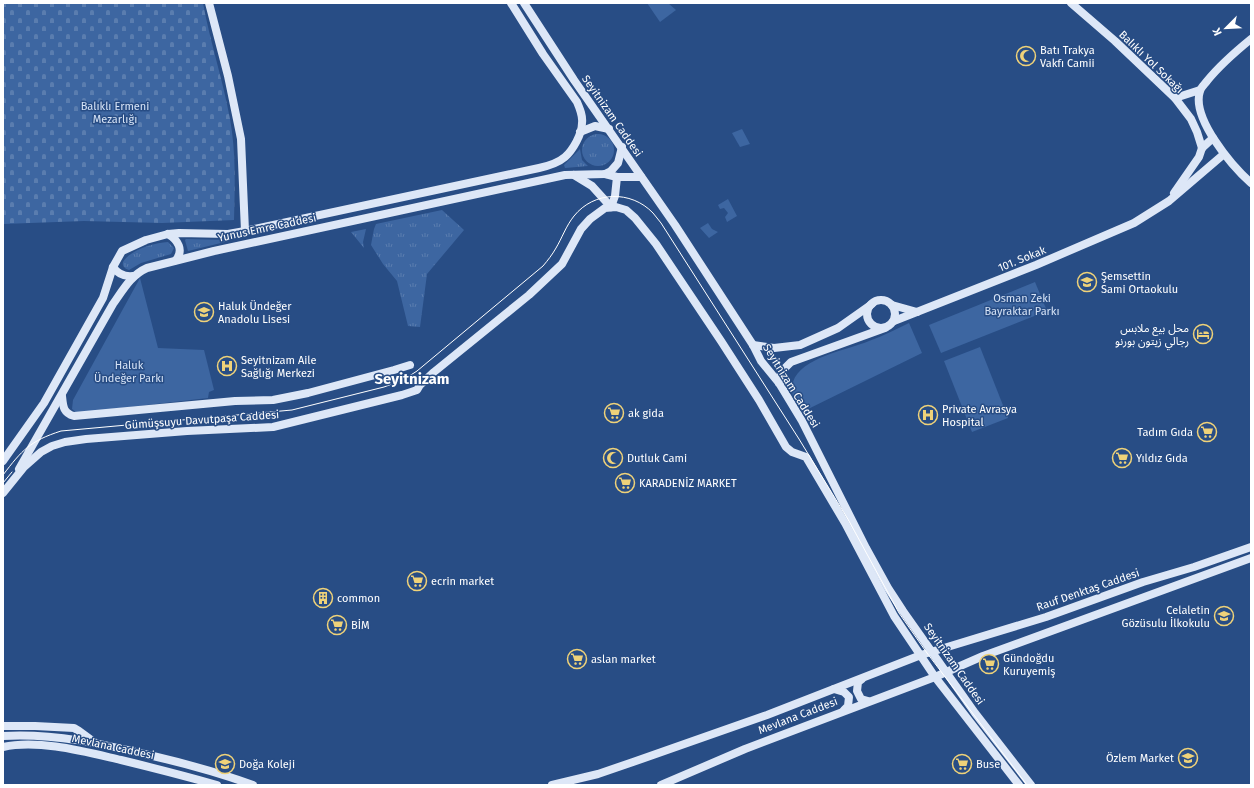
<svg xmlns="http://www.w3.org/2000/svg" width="1254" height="788" font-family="'Fira Sans','Noto Sans Arabic',sans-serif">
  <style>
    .grass { fill: url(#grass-tufts) }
    .cemetery { fill: url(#cemetery-stones) }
    .park { fill: #3d66a1 }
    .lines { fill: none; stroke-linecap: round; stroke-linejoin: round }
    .secondary { stroke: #dde7f7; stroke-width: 8 }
    .tram { stroke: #fff; stroke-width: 1 }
    .labels { text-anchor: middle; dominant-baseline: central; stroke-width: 3; stroke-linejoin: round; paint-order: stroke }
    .poi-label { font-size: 11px; fill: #fff; stroke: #284d85; text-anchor: start }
    .street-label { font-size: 11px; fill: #fff; stroke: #284d85 }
    .park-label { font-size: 11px; fill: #d6e3f6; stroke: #284d85 }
    .district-label { font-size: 15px; font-weight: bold; fill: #fff; stroke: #284d85 }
  </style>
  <defs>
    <pattern id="grass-tufts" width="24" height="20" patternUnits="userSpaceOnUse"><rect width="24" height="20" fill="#3d66a1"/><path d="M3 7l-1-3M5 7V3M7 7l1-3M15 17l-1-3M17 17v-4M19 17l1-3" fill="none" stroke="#5a7daf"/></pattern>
    <pattern id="cemetery-stones" width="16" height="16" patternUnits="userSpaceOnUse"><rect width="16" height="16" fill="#3d66a1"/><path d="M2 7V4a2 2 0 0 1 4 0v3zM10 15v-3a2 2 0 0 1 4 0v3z" fill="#5a7daf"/></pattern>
  </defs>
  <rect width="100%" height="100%" fill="#284d85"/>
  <!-- grass -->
  <g class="grass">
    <circle cx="598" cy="150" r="16"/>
    <path d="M580,149L582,160L588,166L565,168L564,165Z"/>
    <path d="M442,210L464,230L427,274L420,327L408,326L397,281L383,264L371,245L374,229L376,224Z"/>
    <path d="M366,229L363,242L364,248L351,232Z"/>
    <path d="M186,239L228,240L229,241L188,251L185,240Z"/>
    <path d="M168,242L174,248L171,254L141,263L129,270C125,269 122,266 123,262C131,249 154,243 168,242Z"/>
  </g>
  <!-- cemetery -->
  <path class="cemetery" d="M3,3H203C210,42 223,80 230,119C236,152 235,186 234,220L162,223L84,221L3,224Z"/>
  <!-- park -->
  <g class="park">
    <path d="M647,3H668L676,10L660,22Z"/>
    <path d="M742,129L750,144L740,147L732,133Z"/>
    <path d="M728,199L737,216L727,222L725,217L728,213L724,208L720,209L718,205Z"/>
    <path d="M708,223L712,229L718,232L709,238L700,228Z"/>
    <path d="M140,278L158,348L204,350L214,390L209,392L208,398L77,413L72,409L73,400Z"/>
    <path d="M1035,282L1047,311L941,353L929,325Z"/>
    <path d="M909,323L922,353L802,412C796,402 789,394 793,382C801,357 848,350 869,341C883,336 896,329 909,323Z"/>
    <path d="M980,347L1008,418L972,432L944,361Z"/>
  </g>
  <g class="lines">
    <!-- secondary -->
    <g class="secondary">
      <path d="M209,3L228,76L241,139L245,231"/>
      <path d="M524,3L574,80L675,225L753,345L761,361L779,383L802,421L866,548L888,588L903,611L975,713L1031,785"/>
      <path d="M1071,3L1115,41L1175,98L1191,119L1197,132L1202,148"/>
      <path d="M1251,39C1235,52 1220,65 1207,81C1205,84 1201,87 1200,91C1191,118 1232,166 1251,183"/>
      <path d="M1175,98L1200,90"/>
      <path d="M580,132L595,126L609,129"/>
      <path d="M605,174L617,177H641"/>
      <path d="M574,175L592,186L611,207"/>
      <path d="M1174,193L1199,157L1202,148L1213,138"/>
      <path d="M611,207L615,196L617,177"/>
      <path d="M168,234C178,240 184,250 176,260"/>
      <path d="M113,267C118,274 125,277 133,276"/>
      <circle cx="881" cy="314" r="14"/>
      <path d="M892,305L917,312"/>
      <path d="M894,321L1036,265L1134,223L1169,201L1224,154"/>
      <path d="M753,345L774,348L800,345L838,328L872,304"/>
      <path d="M779,383L781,372L791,362L885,328"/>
      <path d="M62,396C63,406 63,413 74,416L235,401L273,400L308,393L394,370L410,365"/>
      <path d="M3,461L44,403L103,298L113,267L122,251L146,240L168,234L179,233L228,234L245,231L539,168C548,166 558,163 565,157C573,150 582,134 582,123C583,116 580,109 577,102L543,54L511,3"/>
      <path d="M19,469L113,304C123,290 131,275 147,268L214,251L565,175L605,174L611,171L618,163L622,147"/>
      <path d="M3,493L24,467L41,452L52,446L65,442L86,439L187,431L273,427L402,395L417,390L420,385L434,372L529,295L562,264L581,229L590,219L605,208L616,207L626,210L635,218L656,244L721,341L759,400L786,447L792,452L806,457L845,523L894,616L935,677L1019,785"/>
      <path d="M862,679L858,682L857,691L861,699L868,701"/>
      <path d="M834,689L844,692L849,697L848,706L844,710"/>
      <path d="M3,726H35L74,728L79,731L94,742"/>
      <path d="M3,736C54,733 104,744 153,756C187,764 220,773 253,785"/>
      <path d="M3,747C39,739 86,752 121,760C154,768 185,776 217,785"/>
      <path d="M552,785L598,774L633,762L767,715L921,655L1046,617L1143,582L1194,567L1251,547"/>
      <path d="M661,785L745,749L935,677L983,656L1251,558"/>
    </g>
    <!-- tram -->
    <g class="tram">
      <path d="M3,475C22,450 30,441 61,431L292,410L384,387L403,380L417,371L543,266C548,260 552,255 556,248C562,238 566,226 574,216C594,191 631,190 653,213C656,216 658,220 661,223L799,439L849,521L899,613L927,653L1027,785"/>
      <path d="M3,483L12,472"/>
    </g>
  </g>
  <!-- icons -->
  <defs>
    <g id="mosque-ring" transform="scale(1)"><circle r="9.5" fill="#284d85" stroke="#efd279" stroke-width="1.5"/><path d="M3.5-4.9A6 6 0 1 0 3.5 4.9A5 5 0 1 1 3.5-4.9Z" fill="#efd279"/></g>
    <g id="school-ring" transform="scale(1)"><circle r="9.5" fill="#284d85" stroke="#efd279" stroke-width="1.5"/><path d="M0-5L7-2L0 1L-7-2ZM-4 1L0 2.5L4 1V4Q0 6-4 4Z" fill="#efd279"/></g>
    <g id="hotel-ring" transform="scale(1)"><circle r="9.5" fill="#284d85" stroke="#efd279" stroke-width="1.5"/><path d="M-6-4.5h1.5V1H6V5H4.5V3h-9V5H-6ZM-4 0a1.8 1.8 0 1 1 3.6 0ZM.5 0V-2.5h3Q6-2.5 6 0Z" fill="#efd279"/></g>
    <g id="hospital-ring" transform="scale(1)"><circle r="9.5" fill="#284d85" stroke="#efd279" stroke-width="1.5"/><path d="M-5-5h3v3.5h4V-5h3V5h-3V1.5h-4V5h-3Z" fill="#efd279"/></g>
    <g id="supermarket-ring" transform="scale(1)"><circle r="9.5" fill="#284d85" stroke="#efd279" stroke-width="1.5"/><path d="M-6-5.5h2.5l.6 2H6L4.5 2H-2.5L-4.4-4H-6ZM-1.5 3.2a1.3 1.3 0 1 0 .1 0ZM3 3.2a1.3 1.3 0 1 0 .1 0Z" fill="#efd279"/></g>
    <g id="building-ring" transform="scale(1)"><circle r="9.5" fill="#284d85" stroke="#efd279" stroke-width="1.5"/><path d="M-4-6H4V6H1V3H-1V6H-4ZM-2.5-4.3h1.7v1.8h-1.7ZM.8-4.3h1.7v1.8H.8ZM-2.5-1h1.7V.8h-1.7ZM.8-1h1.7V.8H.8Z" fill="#efd279"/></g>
  </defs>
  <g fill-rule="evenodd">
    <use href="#mosque-ring" x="1026" y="56"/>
    <use href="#school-ring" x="1087" y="282"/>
    <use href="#school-ring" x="204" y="312"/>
    <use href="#hotel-ring" x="1203" y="334"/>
    <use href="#hospital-ring" x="227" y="366"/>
    <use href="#supermarket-ring" x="614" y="413"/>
    <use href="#hospital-ring" x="928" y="415"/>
    <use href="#supermarket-ring" x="1207" y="432"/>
    <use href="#mosque-ring" x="613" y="458"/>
    <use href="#supermarket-ring" x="1122" y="458"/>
    <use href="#supermarket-ring" x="625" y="483"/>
    <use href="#supermarket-ring" x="417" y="581"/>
    <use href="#building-ring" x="323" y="598"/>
    <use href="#school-ring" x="1224" y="616"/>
    <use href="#supermarket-ring" x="337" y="625"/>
    <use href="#supermarket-ring" x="577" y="659"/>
    <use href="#supermarket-ring" x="989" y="664"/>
    <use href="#school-ring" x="1188" y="758"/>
    <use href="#school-ring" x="225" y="764"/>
    <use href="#supermarket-ring" x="962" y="764"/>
  </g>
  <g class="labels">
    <!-- poi labels -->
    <g class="poi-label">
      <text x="1040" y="50">Batı Trakya<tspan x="1040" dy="13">Vakfı Camii</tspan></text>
      <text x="1101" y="276">Şemsettin<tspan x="1101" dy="13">Sami Ortaokulu</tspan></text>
      <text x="218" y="306">Haluk Ündeğer<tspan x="218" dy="13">Anadolu Lisesi</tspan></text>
      <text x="1189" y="328" text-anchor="end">محل بيع ملابس<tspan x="1189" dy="13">رجالي زيتون بورنو</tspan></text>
      <text x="241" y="360">Seyitnizam Aile<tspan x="241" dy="13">Sağlığı Merkezi</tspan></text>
      <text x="942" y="409">Private Avrasya<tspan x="942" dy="13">Hospital</tspan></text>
      <text x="628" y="413">ak gida</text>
      <text x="1193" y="432" text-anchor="end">Tadım Gıda</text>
      <text x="627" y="458">Dutluk Cami</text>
      <text x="1136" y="458">Yıldız Gıda</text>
      <text x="639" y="483">KARADENİZ MARKET</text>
      <text x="431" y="581">ecrin market</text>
      <text x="337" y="598">common</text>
      <text x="1210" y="610" text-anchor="end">Celaletin<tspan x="1210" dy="13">Gözüsulu İlkokulu</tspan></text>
      <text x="351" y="625">BİM</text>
      <text x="1003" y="658">Gündoğdu<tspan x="1003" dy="13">Kuruyemiş</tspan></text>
      <text x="591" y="659">aslan market</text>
      <text x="1174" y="758" text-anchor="end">Özlem Market</text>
      <text x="239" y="764">Doğa Koleji</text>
      <text x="976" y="764">Buse</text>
    </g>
    <!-- street labels -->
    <g class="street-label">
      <text transform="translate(1151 62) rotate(44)">Balıklı Yol Sokağı</text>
      <text transform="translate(612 116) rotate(55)">Seyitnizam Caddesi</text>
      <text transform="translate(267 228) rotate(-12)">Yunus Emre Caddesi</text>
      <text transform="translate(1022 259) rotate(-22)">101. Sokak</text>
      <text transform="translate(791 386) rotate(58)">Seyitnizam Caddesi</text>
      <text transform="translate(202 420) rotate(-4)">Gümüşsuyu Davutpaşa Caddesi</text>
      <text transform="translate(1088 590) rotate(-19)">Rauf Denktaş Caddesi</text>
      <text transform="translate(954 664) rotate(55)">Seyitnizam Caddesi</text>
      <text transform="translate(798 716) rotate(-21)">Mevlana Caddesi</text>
      <text transform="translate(113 747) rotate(12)">Mevlana Caddesi</text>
    </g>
    <!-- park labels -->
    <g class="park-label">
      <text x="115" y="106">Balıklı Ermeni<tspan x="115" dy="13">Mezarlığı</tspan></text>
      <text x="1022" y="298">Osman Zeki<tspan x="1022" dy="13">Bayraktar Parkı</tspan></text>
      <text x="129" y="365">Haluk<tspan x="129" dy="13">Ündeğer Parkı</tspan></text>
    </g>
    <!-- district labels -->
    <g class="district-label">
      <text x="412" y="379">Seyitnizam</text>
    </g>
  </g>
  <!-- border -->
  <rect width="1254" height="788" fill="none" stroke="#ffffff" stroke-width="8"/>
  <!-- north arrow -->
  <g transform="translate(1226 28) rotate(246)" stroke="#284d85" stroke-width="3" paint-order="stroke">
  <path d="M0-3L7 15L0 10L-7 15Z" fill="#ffffff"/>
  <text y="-6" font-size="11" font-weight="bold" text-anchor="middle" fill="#ffffff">K</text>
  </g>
</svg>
